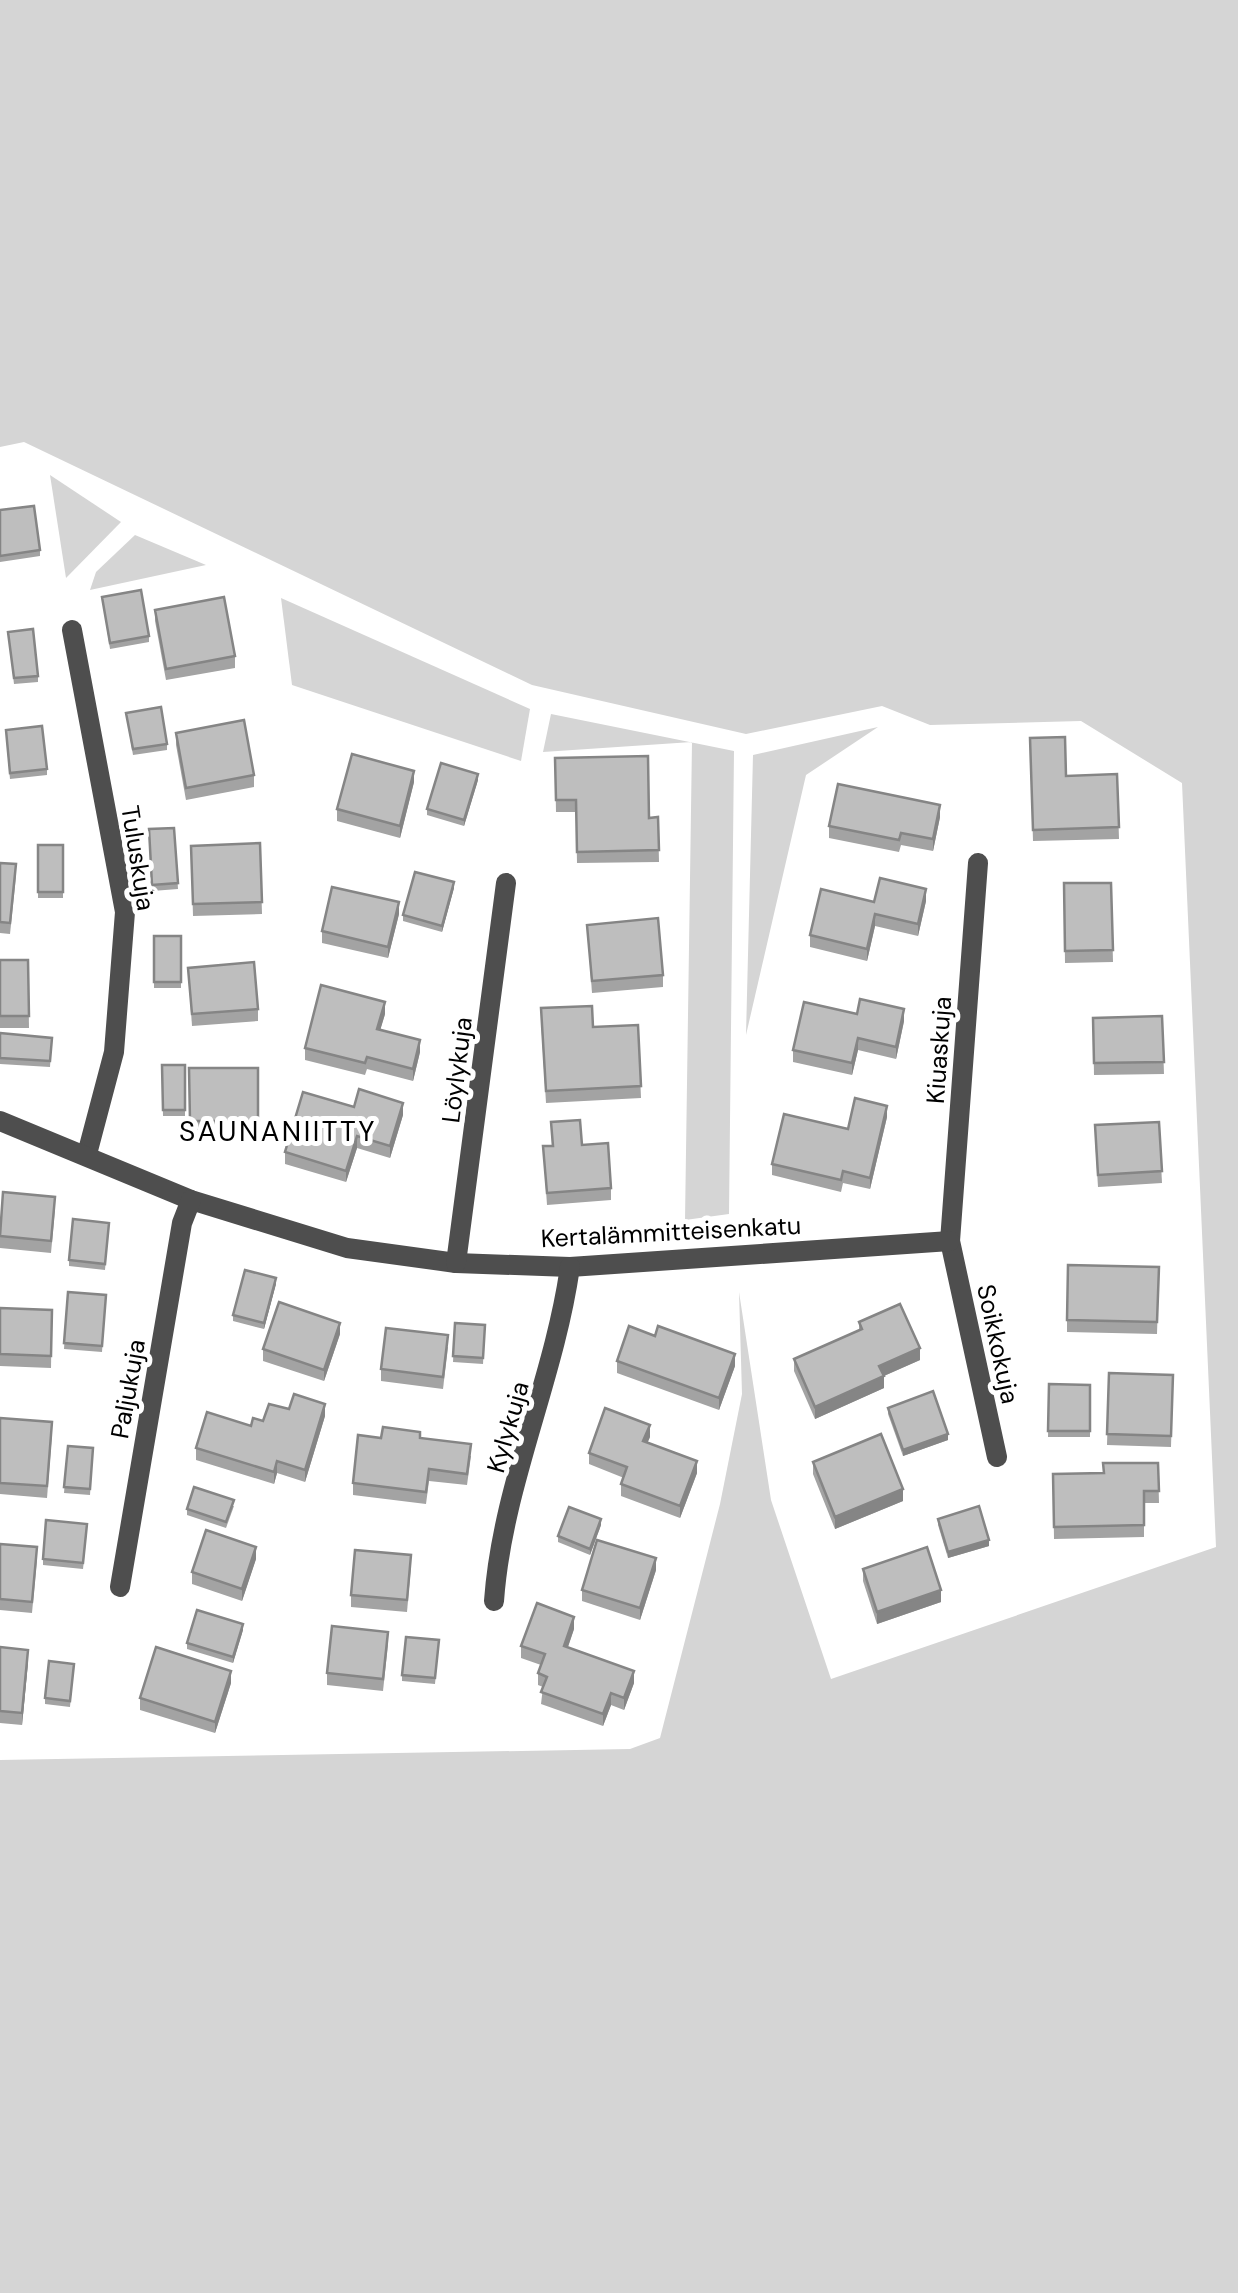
<svg xmlns="http://www.w3.org/2000/svg" width="1238" height="2293" font-family="'DM Sans',sans-serif">
  <style>
    .green { fill: #d5d5d5 }
    .lines { fill: none; stroke-linecap: round; stroke-linejoin: round }
    .street { stroke: #4e4e4e; stroke-width: 20 }
    .wall { fill: #a3a3a3 }
    .shaded-wall { fill: #858585 }
    .building { fill: #bebebe; stroke: #858585; stroke-width: 2.5 }
    .labels { text-anchor: middle; dominant-baseline: central; stroke-width: 10; stroke-linejoin: round; paint-order: stroke }
    .street-label { font-size: 25px; fill: #000; stroke: #fff }
    .neighbourhood-label { font-size: 28px; letter-spacing: 2.5px; fill: #000; stroke: #fff }
  </style>
  <rect width="100%" height="100%" fill="#fff"/>
  <!-- green -->
  <g class="green">
    <path d="M0,0H1238V2293H0V1760L630,1749L660,1738L720,1504L742,1394L739,1292L771,1500L831,1679L1216,1547L1182,783L1081,721L930,725L882,706L746,734L532,685L24,442L0,447Z"/>
    <path d="M50,475L121,522L66,578Z"/>
    <path d="M135,535L206,565L90,590L96,572Z"/>
    <path d="M281,598L530,709L521,761L292,685Z"/>
    <path d="M551,714L734,751L729,1214L685,1220L692,742L543,752Z"/>
    <path d="M878,727L806,775L746,1035L753,755Z"/>
  </g>
  <g class="lines">
    <!-- street -->
    <g class="street">
      <path d="M72,630L125,912L114,1052L87,1154"/>
      <path d="M978,863L950,1241L997,1457"/>
      <path d="M0,1121L191,1200L347,1248L456,1263L570,1267L950,1241"/>
      <path d="M456,1263L506,883"/>
      <path d="M120,1587L182,1223L191,1200"/>
      <path d="M494,1601C502,1487 554,1380 570,1267"/>
    </g>
  </g>
  <!-- wall -->
  <g class="wall">
    <path d="M0,510L40,550V556L0,562Z"/>
    <path d="M102,597L149,636V642L110,649Z"/>
    <path d="M155,610L235,656V668L166,680L155,621Z"/>
    <path d="M8,632L38,676V682L14,684Z"/>
    <path d="M126,713L167,744V750L133,755Z"/>
    <path d="M176,733L254,775V787L186,800L176,745Z"/>
    <path d="M6,736L47,769V775L10,779Z"/>
    <path d="M1030,738L1066,776L1117,774L1119,839L1033,841Z"/>
    <path d="M555,758L649,818L658,817L659,862L577,863L576,812H556Z"/>
    <path d="M478,780L464,826L427,815V809Z"/>
    <path d="M414,782L400,838L337,821V809Z"/>
    <path d="M940,817L933,851L901,845L899,852L829,838V826Z"/>
    <path d="M174,828L178,889L152,891L149,829Z"/>
    <path d="M260,843L262,914L193,916L191,846Z"/>
    <rect x="38" y="845" width="25" height="53"/>
    <path d="M0,863L16,876L10,934L0,933Z"/>
    <path d="M1064,883H1111L1113,962L1065,963Z"/>
    <path d="M454,888L442,932L403,921V915Z"/>
    <path d="M926,901L918,936L875,926L867,961L810,947V935L874,902Z"/>
    <path d="M399,914L388,958L322,943V931Z"/>
    <path d="M587,925L663,975V987L592,993Z"/>
    <rect x="154" y="936" width="27" height="52"/>
    <path d="M0,960H28L29,1028H0Z"/>
    <path d="M188,968L258,1009V1021L192,1026Z"/>
    <path d="M385,1014L380,1030L420,1052L413,1081L367,1069L365,1075L305,1060V1048Z"/>
    <path d="M857,1014L904,1021L896,1059L858,1050L852,1075L793,1062V1050Z"/>
    <path d="M1162,1016L1164,1074L1094,1075L1093,1018Z"/>
    <path d="M541,1020L593,1027L638,1025L641,1098L546,1103Z"/>
    <path d="M0,1033L52,1038L50,1067L0,1064Z"/>
    <path d="M162,1065H185V1116H163Z"/>
    <path d="M189,1068H258V1133H190Z"/>
    <path d="M354,1107L403,1115L390,1158L357,1148L346,1182L285,1164V1152Z"/>
    <path d="M887,1117L870,1189L843,1183L841,1192L772,1175V1164L848,1129Z"/>
    <path d="M551,1122L582,1145L611,1188V1200L547,1205L543,1146H552Z"/>
    <path d="M1159,1122L1162,1183L1098,1187L1095,1137Z"/>
    <path d="M55,1209L51,1253L0,1248V1220Z"/>
    <path d="M109,1223L105,1270L69,1266V1260Z"/>
    <path d="M1159,1267L1157,1334L1067,1332V1320Z"/>
    <path d="M276,1284L264,1329L233,1321V1315Z"/>
    <path d="M68,1292L106,1295L102,1352L64,1349Z"/>
    <path d="M0,1308L52,1310L51,1368L0,1366Z"/>
    <path d="M859,1322L920,1360L884,1376V1388L815,1419L794,1371V1359L859,1331Z"/>
    <path d="M455,1323L485,1325L483,1364L453,1362Z"/>
    <path d="M340,1334L324,1381L263,1361V1349Z"/>
    <path d="M655,1336L735,1366L719,1410L617,1373V1361Z"/>
    <path d="M448,1347L443,1389L381,1381V1369Z"/>
    <path d="M1109,1373L1173,1375L1171,1447L1107,1445Z"/>
    <path d="M1049,1384L1090,1385V1437H1048Z"/>
    <path d="M888,1408L948,1440L903,1456L888,1414Z"/>
    <path d="M289,1409L325,1416L305,1482L277,1473L274,1484L196,1460V1448Z"/>
    <path d="M0,1418L52,1434L47,1498L0,1494Z"/>
    <path d="M650,1437L647,1443L697,1473L680,1518L621,1496V1484L624,1478L589,1464V1453Z"/>
    <path d="M381,1438H420L471,1456L467,1485L429,1481L426,1504L353,1495V1483Z"/>
    <path d="M68,1446L93,1448L90,1495L64,1493Z"/>
    <path d="M813,1462L903,1501L835,1529L813,1474Z"/>
    <path d="M1158,1463L1159,1503H1144V1537L1054,1539L1053,1474L1104,1473Z"/>
    <path d="M234,1506L226,1528L187,1515V1509Z"/>
    <path d="M938,1519L989,1546L948,1558L938,1525Z"/>
    <path d="M601,1525L590,1555L558,1542V1536Z"/>
    <path d="M87,1530L83,1569L43,1565V1559Z"/>
    <path d="M0,1544L37,1559L32,1613L0,1610Z"/>
    <path d="M256,1559L242,1601L192,1584V1572Z"/>
    <path d="M411,1566L407,1612L351,1607V1595Z"/>
    <path d="M863,1569L941,1602L877,1624L863,1581Z"/>
    <path d="M656,1570L640,1620L582,1601V1590Z"/>
    <path d="M574,1629L568,1647L634,1683L624,1710L611,1705L603,1726L541,1704L543,1687L538,1685V1673L541,1665L521,1658V1646Z"/>
    <path d="M243,1630L233,1663L187,1649V1643Z"/>
    <path d="M439,1640L435,1684L402,1681V1675Z"/>
    <path d="M388,1644L383,1691L327,1685V1673Z"/>
    <path d="M0,1647L28,1662L22,1725L0,1723Z"/>
    <path d="M74,1664L70,1707L45,1704V1698Z"/>
    <path d="M231,1683L215,1733L140,1710V1698Z"/>
  </g>
  <!-- shaded-wall -->
  <g class="shaded-wall">
    <path d="M414,771V782L400,838V826Z"/>
    <path d="M478,774V780L464,826V820Z"/>
    <path d="M940,805V817L933,851V839Z"/>
    <path d="M454,882V888L442,932V926Z"/>
    <path d="M926,889V901L918,936V924Z"/>
    <path d="M399,902V914L388,958V947Z"/>
    <path d="M875,914V926L867,961V949Z"/>
    <path d="M385,1002V1014L377,1041V1029Z"/>
    <path d="M904,1009V1021L896,1059V1047Z"/>
    <path d="M858,1038V1050L852,1075V1063Z"/>
    <path d="M420,1040V1052L413,1081V1069Z"/>
    <path d="M403,1103V1115L390,1158V1146Z"/>
    <path d="M887,1106V1117L870,1189V1178Z"/>
    <path d="M357,1136V1148L346,1182V1171Z"/>
    <path d="M276,1278V1284L264,1329V1323Z"/>
    <path d="M340,1323V1334L324,1381V1370Z"/>
    <path d="M920,1348V1360L879,1378V1366Z"/>
    <path d="M735,1354V1366L719,1410V1398Z"/>
    <path d="M884,1376V1388L815,1419V1407Z"/>
    <path d="M325,1404V1416L305,1482V1470Z"/>
    <path d="M650,1425V1437L643,1453V1441Z"/>
    <path d="M948,1434V1440L903,1456V1450Z"/>
    <path d="M277,1461V1473L274,1484V1472Z"/>
    <path d="M697,1461V1473L680,1518V1506Z"/>
    <path d="M903,1489V1501L835,1529V1517Z"/>
    <path d="M601,1519V1525L590,1555V1549Z"/>
    <path d="M989,1540V1546L948,1558V1552Z"/>
    <path d="M256,1547V1559L242,1601V1589Z"/>
    <path d="M656,1558V1570L640,1620V1608Z"/>
    <path d="M941,1590V1602L877,1624V1612Z"/>
    <path d="M574,1617V1629L564,1658V1646Z"/>
    <path d="M243,1624V1630L233,1663V1657Z"/>
    <path d="M28,1650V1662L22,1725V1713Z"/>
    <path d="M231,1671V1683L215,1733V1722Z"/>
    <path d="M634,1671V1683L624,1710V1698Z"/>
    <path d="M611,1693V1705L603,1726V1714Z"/>
  </g>
  <!-- building -->
  <g class="building">
    <path d="M34,506L40,550L0,556V510Z"/>
    <path d="M141,590L149,636L110,643L102,597Z"/>
    <path d="M224,597L235,656L166,669L155,610Z"/>
    <path d="M33,629L38,676L14,678L8,632Z"/>
    <path d="M161,707L167,744L133,749L126,713Z"/>
    <path d="M244,720L254,775L186,788L176,733Z"/>
    <path d="M42,726L47,769L10,773L6,730Z"/>
    <path d="M1065,737L1066,776L1117,774L1119,827L1033,830L1030,738Z"/>
    <path d="M352,754L414,771L400,826L337,809Z"/>
    <path d="M648,756L649,818L658,817L659,850L577,852L576,800H556L555,758Z"/>
    <path d="M441,763L478,774L464,820L427,809Z"/>
    <path d="M838,784L940,805L933,839L901,833L899,840L829,826Z"/>
    <path d="M174,828L178,883L152,885L149,829Z"/>
    <path d="M260,843L262,902L193,904L191,846Z"/>
    <rect x="38" y="845" width="25" height="47"/>
    <path d="M0,863L16,864L10,923L0,922Z"/>
    <path d="M415,872L454,882L442,926L403,915Z"/>
    <path d="M880,878L926,889L918,924L875,914L867,949L810,935L821,889L874,902Z"/>
    <path d="M1064,883H1111L1113,950L1065,951Z"/>
    <path d="M332,887L399,902L388,947L322,931Z"/>
    <path d="M658,918L663,975L592,981L587,925Z"/>
    <rect x="154" y="936" width="27" height="46"/>
    <path d="M0,960H28L29,1016H0Z"/>
    <path d="M254,962L258,1009L192,1014L188,968Z"/>
    <path d="M321,985L385,1002L377,1029L420,1040L413,1069L367,1057L365,1063L305,1048Z"/>
    <path d="M860,999L904,1009L896,1047L858,1038L852,1063L793,1050L804,1002L857,1014Z"/>
    <path d="M592,1006L593,1027L638,1025L641,1086L546,1091L541,1008Z"/>
    <path d="M1162,1016L1164,1062L1094,1063L1093,1018Z"/>
    <path d="M0,1033L52,1038L50,1061L0,1058Z"/>
    <path d="M162,1065H185V1110H163Z"/>
    <path d="M189,1068H258V1121H190Z"/>
    <path d="M359,1089L403,1103L390,1146L357,1136L346,1171L285,1152L303,1092L354,1107Z"/>
    <path d="M855,1098L887,1106L870,1178L843,1171L841,1180L772,1164L784,1114L848,1129Z"/>
    <path d="M580,1120L582,1145L608,1143L611,1188L547,1193L543,1146H553L551,1122Z"/>
    <path d="M1159,1122L1162,1171L1098,1175L1095,1125Z"/>
    <path d="M3,1192L55,1197L51,1241L0,1236Z"/>
    <path d="M73,1219L109,1223L105,1264L69,1260Z"/>
    <path d="M1068,1265L1159,1267L1157,1322L1067,1320Z"/>
    <path d="M245,1270L276,1278L264,1323L233,1315Z"/>
    <path d="M68,1292L106,1295L102,1346L64,1343Z"/>
    <path d="M279,1302L340,1323L324,1370L263,1349Z"/>
    <path d="M900,1304L920,1348L879,1366L884,1376L815,1407L794,1359L862,1329L859,1322Z"/>
    <path d="M0,1308L52,1310L51,1356L0,1354Z"/>
    <path d="M455,1323L485,1325L483,1358L453,1356Z"/>
    <path d="M629,1326L655,1336L658,1326L735,1354L719,1398L617,1361Z"/>
    <path d="M386,1328L448,1335L443,1377L381,1369Z"/>
    <path d="M1109,1373L1173,1375L1171,1436L1107,1434Z"/>
    <path d="M1049,1384L1090,1385V1431H1048Z"/>
    <path d="M933,1391L948,1434L903,1450L888,1408Z"/>
    <path d="M294,1394L325,1404L305,1470L277,1461L274,1472L196,1448L207,1412L251,1426L253,1418L263,1421L269,1404L289,1409Z"/>
    <path d="M605,1408L650,1425L643,1441L697,1461L680,1506L621,1484L627,1467L589,1453Z"/>
    <path d="M0,1418L52,1422L47,1486L0,1483Z"/>
    <path d="M383,1427L420,1432V1438L471,1444L467,1474L429,1469L426,1492L353,1483L358,1435L381,1438Z"/>
    <path d="M881,1434L903,1489L835,1517L813,1462Z"/>
    <path d="M68,1446L93,1448L90,1489L64,1487Z"/>
    <path d="M1103,1463H1158L1159,1491H1144V1525L1054,1527L1053,1474L1104,1473Z"/>
    <path d="M194,1487L234,1500L226,1522L187,1509Z"/>
    <path d="M979,1506L989,1540L948,1552L938,1519Z"/>
    <path d="M569,1507L601,1519L590,1549L558,1536Z"/>
    <path d="M46,1520L87,1524L83,1563L43,1559Z"/>
    <path d="M206,1530L256,1547L242,1589L192,1572Z"/>
    <path d="M597,1540L656,1558L640,1608L582,1590Z"/>
    <path d="M0,1544L37,1547L32,1602L0,1599Z"/>
    <path d="M927,1547L941,1590L877,1612L863,1569Z"/>
    <path d="M355,1550L411,1555L407,1600L351,1595Z"/>
    <path d="M537,1603L574,1617L564,1646L634,1671L624,1698L611,1693L603,1714L541,1692L547,1677L538,1673L545,1654L521,1646Z"/>
    <path d="M197,1610L243,1624L233,1657L187,1643Z"/>
    <path d="M332,1626L388,1632L383,1679L327,1673Z"/>
    <path d="M406,1637L439,1640L435,1678L402,1675Z"/>
    <path d="M0,1647L28,1650L22,1713L0,1711Z"/>
    <path d="M156,1647L231,1671L215,1722L140,1698Z"/>
    <path d="M49,1661L74,1664L70,1701L45,1698Z"/>
  </g>
  <g class="labels">
    <!-- street labels -->
    <g class="street-label">
      <text transform="translate(138 858) rotate(81)">Tuluskuja</text>
      <text transform="translate(939 1050) rotate(-86)">Kiuaskuja</text>
      <text transform="translate(457 1070) rotate(-83)">Löylykuja</text>
      <text transform="translate(671 1232) rotate(-3)">Kertalämmitteisenkatu</text>
      <text transform="translate(998 1344) rotate(78)">Soikkokuja</text>
      <text transform="translate(128 1389) rotate(-80)">Paljukuja</text>
      <text transform="translate(508 1427) rotate(-74)">Kylykuja</text>
    </g>
    <!-- neighbourhood labels -->
    <g class="neighbourhood-label">
      <text x="278" y="1131">SAUNANIITTY</text>
    </g>
  </g>
</svg>
